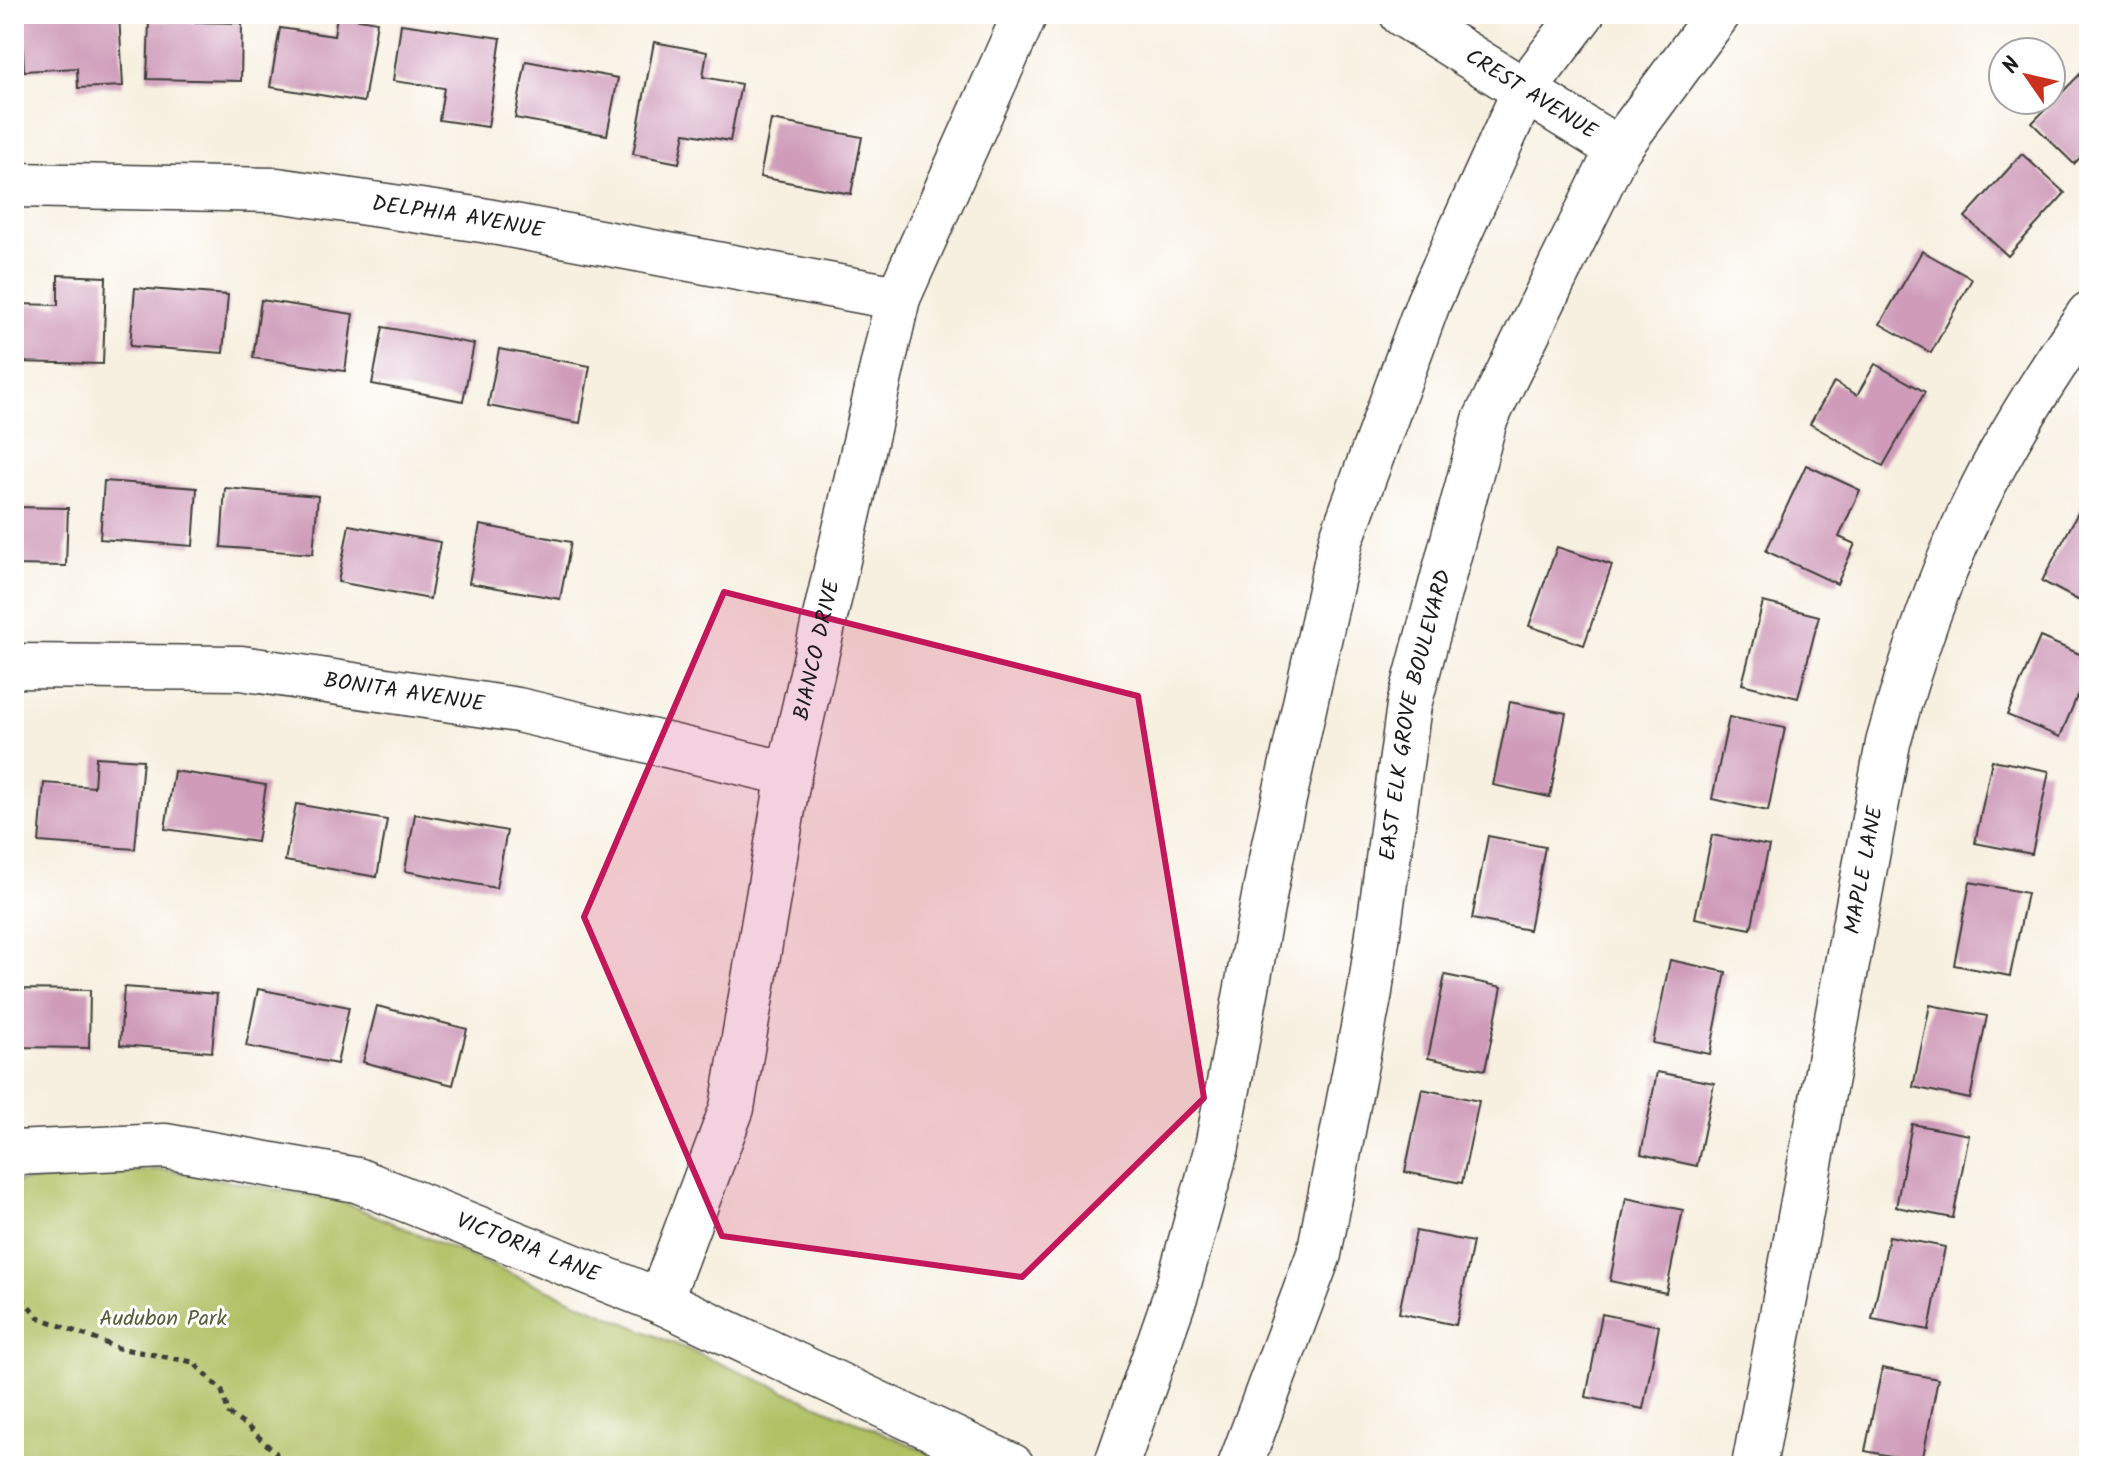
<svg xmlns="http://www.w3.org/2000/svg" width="2103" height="1480" font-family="Kalam,sans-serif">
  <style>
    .green { fill: #b1c063; stroke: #666e40; stroke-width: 2 }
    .building { fill: #cf9bb9 }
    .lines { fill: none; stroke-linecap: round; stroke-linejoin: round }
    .street-casing { stroke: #3d3c39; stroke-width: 47 }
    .secondary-casing { stroke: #3d3c39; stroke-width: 47 }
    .path { stroke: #3d3c39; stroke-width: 5; stroke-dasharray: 6 6; stroke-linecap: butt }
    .street { stroke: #fff; stroke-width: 44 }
    .secondary { stroke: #fff; stroke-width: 44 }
    .marked { fill: #c2185b; fill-opacity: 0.2; stroke: #c2185b; stroke-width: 6; stroke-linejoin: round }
    .labels { text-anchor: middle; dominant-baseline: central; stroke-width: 6; stroke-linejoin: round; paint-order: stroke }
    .street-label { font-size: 22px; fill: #1c1c1c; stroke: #fff }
    .park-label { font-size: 22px; fill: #585e38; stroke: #fff }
  </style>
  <rect width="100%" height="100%" fill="#fff"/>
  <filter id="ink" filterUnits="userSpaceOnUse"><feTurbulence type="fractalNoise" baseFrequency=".0125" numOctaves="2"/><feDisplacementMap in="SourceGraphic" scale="16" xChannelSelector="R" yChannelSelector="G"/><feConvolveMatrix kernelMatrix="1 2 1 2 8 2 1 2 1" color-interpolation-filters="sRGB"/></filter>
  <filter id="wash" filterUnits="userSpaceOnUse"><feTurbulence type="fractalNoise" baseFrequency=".006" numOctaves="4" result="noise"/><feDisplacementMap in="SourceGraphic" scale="32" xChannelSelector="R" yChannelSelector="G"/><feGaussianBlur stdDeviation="1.8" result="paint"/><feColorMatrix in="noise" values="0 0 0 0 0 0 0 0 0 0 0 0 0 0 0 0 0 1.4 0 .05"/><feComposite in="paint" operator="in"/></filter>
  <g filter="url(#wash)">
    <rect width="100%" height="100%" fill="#f7f0e0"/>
    <!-- green -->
    <path class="green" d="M161,1169L341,1201L960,1466H14V1182Z"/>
    <g id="blocks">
      <!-- building -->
      <g class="building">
        <path d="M21,14H119L123,86L78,88L77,68L24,71Z"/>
        <path d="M337,15L377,22L364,102L270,87L280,28L334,36Z"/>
        <path d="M149,21L242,23L241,81L147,79Z"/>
        <path d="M401,24L501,38L488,127L439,120L444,88L393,81Z"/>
        <path d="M654,42L707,52L703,77L741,84L730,141L685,133L679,163L633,154Z"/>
        <path d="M526,61L618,78L607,135L515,118Z"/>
        <path d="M2089,65V148L2074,164L2032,123Z"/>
        <path d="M771,120L862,137L851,194L760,177Z"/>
        <path d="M2022,154L2065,193L2008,256L1965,217Z"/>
        <path d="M1922,251L1972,279L1931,353L1880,324Z"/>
        <path d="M58,275L106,277L103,364L14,362V304L58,305Z"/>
        <path d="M135,288L228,295L223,353L130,346Z"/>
        <path d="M261,300L353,314L345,371L253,358Z"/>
        <path d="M383,327L474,344L463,401L372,384Z"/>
        <path d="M499,349L590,366L580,423L488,406Z"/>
        <path d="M1875,364L1925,392L1883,466L1810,424L1834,382L1857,395Z"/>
        <path d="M1806,465L1860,490L1839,537L1855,544L1837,584L1766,551Z"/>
        <path d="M104,481L197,488L193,546L100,539Z"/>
        <path d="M225,488L318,496L313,554L221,547Z"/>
        <path d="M14,507L68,508L66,566L14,565Z"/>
        <path d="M2081,507L2089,511V606L2042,581Z"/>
        <path d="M349,525L440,542L430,599L338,582Z"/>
        <path d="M480,525L571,542L560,599L469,583Z"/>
        <path d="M1557,547L1612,565L1584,645L1529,626Z"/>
        <path d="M1763,602L1819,616L1798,698L1742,684Z"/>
        <path d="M2040,637L2089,658V668L2060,737L2007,715Z"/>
        <path d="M1510,702L1566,713L1550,797L1493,785Z"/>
        <path d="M1729,717L1785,728L1768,811L1712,799Z"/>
        <path d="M96,757L143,760L135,849L39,842L44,783L94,787Z"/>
        <path d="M1992,760L2049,771L2032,854L1975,843Z"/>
        <path d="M174,771L266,785L257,842L165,829Z"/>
        <path d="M296,804L387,820L377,877L285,861Z"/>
        <path d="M415,814L507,831L496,888L405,871Z"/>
        <path d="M1712,835L1769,846L1751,929L1695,918Z"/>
        <path d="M1488,836L1545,847L1529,930L1472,919Z"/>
        <path d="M1970,882L2027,893L2010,976L1954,965Z"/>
        <path d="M1670,960L1726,972L1710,1054L1653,1043Z"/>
        <path d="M1445,975L1502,987L1485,1070L1428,1058Z"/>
        <path d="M124,987L217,994L212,1052L120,1045Z"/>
        <path d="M14,989L90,990L89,1048L14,1047Z"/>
        <path d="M258,989L349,1007L337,1064L246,1046Z"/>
        <path d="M1930,1005L1987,1016L1970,1099L1913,1087Z"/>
        <path d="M377,1006L467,1029L453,1085L363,1062Z"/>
        <path d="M1657,1072L1714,1083L1697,1166L1641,1154Z"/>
        <path d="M1422,1089L1479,1101L1462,1183L1405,1172Z"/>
        <path d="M1912,1124L1969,1135L1953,1218L1896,1207Z"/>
        <path d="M1626,1198L1683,1210L1666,1293L1610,1281Z"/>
        <path d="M1416,1231L1473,1242L1456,1325L1399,1313Z"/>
        <path d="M1889,1236L1945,1247L1929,1330L1872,1319Z"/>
        <path d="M1602,1314L1659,1326L1643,1409L1586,1397Z"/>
        <path d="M2088,1341H2089V1369L2082,1368Z"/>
        <path d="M1882,1368L1938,1379L1922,1462L1865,1451Z"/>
        <path d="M2088,1436L2089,1466H2082Z"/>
      </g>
    </g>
  </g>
  <g filter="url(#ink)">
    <use href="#blocks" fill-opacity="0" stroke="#3d3c39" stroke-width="2"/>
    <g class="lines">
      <!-- street casing -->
      <g class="street-casing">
        <g id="street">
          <path id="s1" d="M1402,14L1618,149"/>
          <path id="s2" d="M14,185L277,190L482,220L898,298"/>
          <path id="s3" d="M14,666L241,668L518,710L789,774"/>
          <path id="s4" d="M14,1153L165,1146L357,1180L660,1301L1012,1466"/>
          <path id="s5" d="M660,1301L732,1108L789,774L898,298L1025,14"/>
          <path id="s6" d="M1754,1466L1888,743C1910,664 1935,587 1970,513C2003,443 2045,377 2089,314"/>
        </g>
      </g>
      <!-- secondary casing -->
      <g class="secondary-casing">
        <g id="secondary">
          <path d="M1116,1466L1176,1294L1217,1147L1273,849L1341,540L1428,303L1525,89L1582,14"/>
          <path id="s7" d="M1240,1466L1319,1254L1370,992L1409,705L1485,420L1618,149L1718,14"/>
        </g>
      </g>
      <!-- path -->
      <path class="path" d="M14,1288L38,1317L118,1348L193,1362L222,1391L229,1414L249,1428L276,1453L275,1466"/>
      <!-- street -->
      <use href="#street" class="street"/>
      <!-- secondary -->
      <use href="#secondary" class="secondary"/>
    </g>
  </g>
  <!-- marked area -->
  <path class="marked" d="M724,592L1138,696L1204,1098L1022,1277L722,1236L584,917Z"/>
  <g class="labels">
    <!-- street labels -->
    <g class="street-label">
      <text stroke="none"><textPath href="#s1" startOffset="152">CREST AVENUE</textPath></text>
      <text stroke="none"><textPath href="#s2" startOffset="446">DELPHIA AVENUE</textPath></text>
      <text stroke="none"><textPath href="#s5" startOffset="672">BIANCO DRIVE</textPath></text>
      <text stroke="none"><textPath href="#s3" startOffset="392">BONITA AVENUE</textPath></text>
      <text stroke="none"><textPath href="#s7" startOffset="774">EAST ELK GROVE BOULEVARD</textPath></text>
      <text stroke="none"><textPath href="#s6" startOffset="606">MAPLE LANE</textPath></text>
      <text stroke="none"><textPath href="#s4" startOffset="530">VICTORIA LANE</textPath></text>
    </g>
    <!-- park labels -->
    <g class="park-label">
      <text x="163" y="1319">Audubon Park</text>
    </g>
  </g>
  <!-- margin -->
  <rect width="2103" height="1480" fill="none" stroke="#fff" stroke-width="48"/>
  <!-- north arrow -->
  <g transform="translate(2027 76) rotate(304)"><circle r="38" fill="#ffffff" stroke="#a4a4a4" stroke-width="2"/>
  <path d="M0-6L14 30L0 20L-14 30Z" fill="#c8321e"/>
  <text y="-12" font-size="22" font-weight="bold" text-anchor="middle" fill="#1c1c1c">N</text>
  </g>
</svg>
